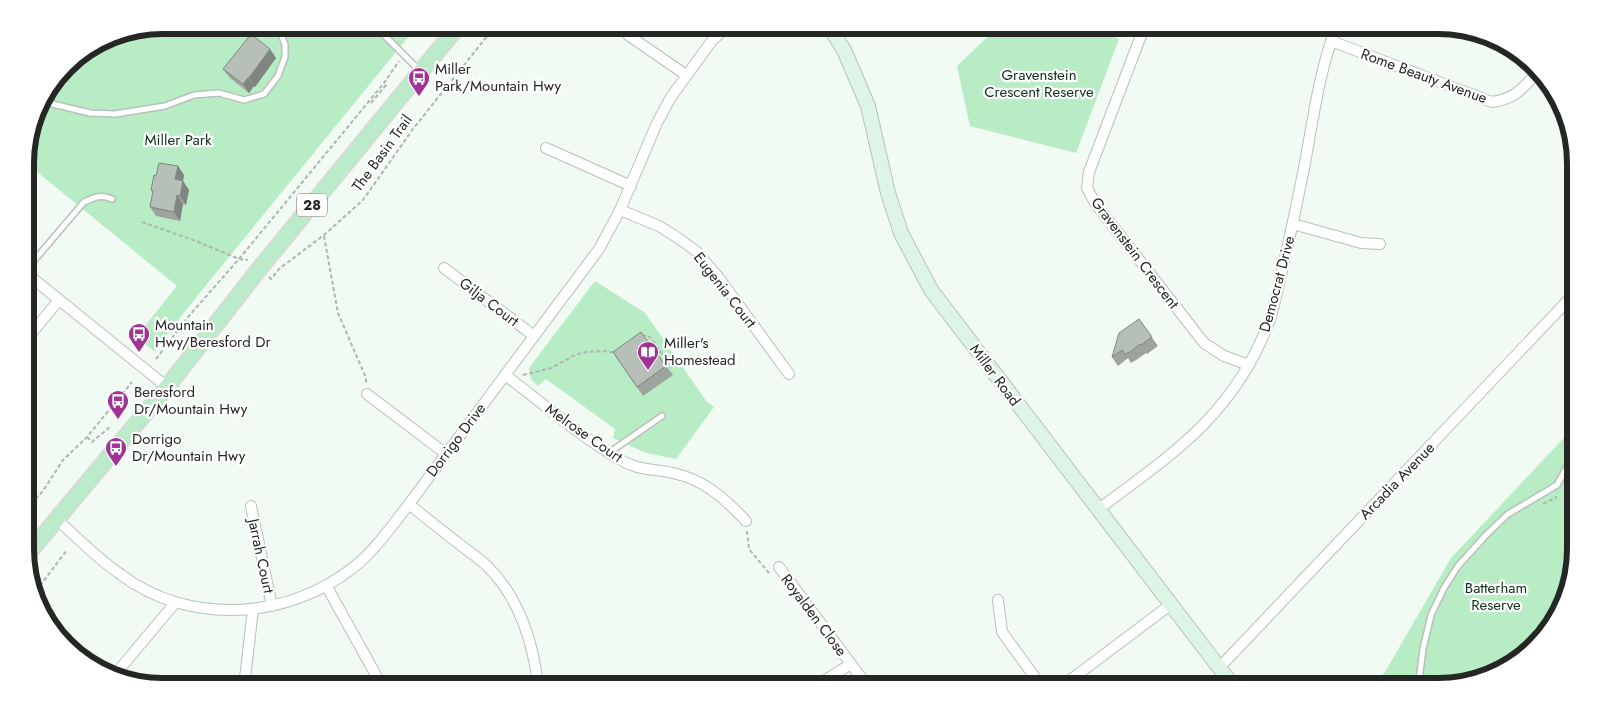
<svg xmlns="http://www.w3.org/2000/svg" width="1601" height="712" font-family="Jost,sans-serif">
  <style>
    .green { fill: #b7ecc4 }
    .lines { fill: none; stroke-linecap: round; stroke-linejoin: round }
    .lane-casing { stroke: #b8c1ba; stroke-width: 8 }
    .street-casing { stroke: #b8c1ba; stroke-width: 12 }
    .secondary-casing { stroke: #b8c1ba; stroke-width: 16 }
    .primary-casing { stroke: #d8d8d8; stroke-width: 18 }
    .path { stroke: #aeb6b0; stroke-width: 2; stroke-dasharray: 4 2.5; stroke-linecap: butt }
    .lane { stroke: #fff; stroke-width: 5 }
    .street { stroke: #fff; stroke-width: 10 }
    .secondary { stroke: #ddf5e4; stroke-width: 14 }
    .primary { stroke: #bcebc9; stroke-width: 15 }
    .wall { fill: #9da49e }
    .shaded-wall { fill: #7f8681 }
    .building { fill: #b6bfb8; stroke: #7f8681 }
    .labels { text-anchor: middle; dominant-baseline: central; stroke-width: 4.5; stroke-linejoin: round; paint-order: stroke }
    .shield { fill: #fff; stroke: #666866; stroke-width: 1 }
    .shield-label { font-size: 14px; font-weight: bold; fill: #242724 }
    .poi-label { font-size: 15px; fill: #242724; stroke: #fff; text-anchor: start }
    .park-label { font-size: 15px; fill: #0b3119; stroke: #fff }
    .street-label { font-size: 15px; fill: #242724; stroke: #fff }
    .rim { fill: none; stroke: #242724; stroke-width: 6 }
  </style>
  <rect width="100%" height="100%" fill="#f1fbf3"/>
  <!-- green -->
  <g class="green">
    <path d="M163,25H418L194,300L154,351L136,337L177,286L25,162V153L39,102L72,59L110,35Z"/>
    <path d="M1000,25H1086L1119,39L1076,153L970,126L957,66Z"/>
    <path d="M595,281L645,313L707,402L714,407L676,459L646,453L613,438L615,429L546,379L538,386L531,379L529,368Z"/>
    <path d="M1576,425V550L1566,602L1522,659L1447,687H1370L1385,672L1451,558Z"/>
  </g>
  <g class="lines">
    <!-- lane casing -->
    <g class="lane-casing">
      <g id="lane">
        <path d="M374,25L419,70"/>
        <path d="M40,101L90,113L115,114L165,106L194,95L219,93L244,100L264,94L278,76L285,57V45L278,25"/>
        <path d="M26,270L84,202C95,197 101,194 112,199"/>
        <path d="M610,452L662,416"/>
        <path d="M1418,687L1423,649L1431,615L1444,588L1458,566L1487,534L1508,514L1557,485L1574,454"/>
      </g>
    </g>
    <!-- street casing -->
    <g class="street-casing">
      <g id="street">
        <path d="M1133,25L1143,29"/>
        <path d="M1145,25L1089,172L1087,188L1095,203L1204,343L1224,356L1249,365"/>
        <path d="M628,35L686,75"/>
        <path d="M1331,41L1492,102C1515,99 1523,88 1538,72"/>
        <path d="M546,148L631,186"/>
        <path d="M620,210L659,226L678,238L696,251L719,278L789,374"/>
        <path d="M1293,224L1361,243L1380,244"/>
        <path d="M444,268L534,336"/>
        <path d="M26,273L167,387"/>
        <path d="M26,340L59,300"/>
        <path d="M505,375C543,403 578,435 619,459C640,472 655,468 677,474C706,481 726,500 746,521"/>
        <path d="M367,394L446,454"/>
        <path d="M409,504C427,519 445,533 463,547C471,553 480,559 487,566C519,597 534,644 538,687"/>
        <path d="M251,506L272,606"/>
        <path d="M1099,509C1133,483 1174,455 1204,424C1233,394 1256,358 1270,319C1275,304 1278,287 1282,271C1290,237 1297,203 1304,168C1313,121 1319,70 1337,25"/>
        <path d="M57,519C77,538 97,558 120,574C188,626 288,620 354,567C375,550 392,526 409,504L599,249L620,210L657,123L671,97L711,42L728,25"/>
        <path d="M779,567L868,687"/>
        <path d="M327,587L382,686"/>
        <path d="M998,600L1002,632L1042,687"/>
        <path d="M1219,668L1575,293"/>
        <path d="M113,677L175,603"/>
        <path d="M244,687L253,609"/>
        <path d="M814,687L851,664"/>
        <path d="M1061,687L1170,605"/>
      </g>
    </g>
    <!-- secondary casing -->
    <g class="secondary-casing">
      <path id="secondary" d="M828,25L844,50L868,106L888,193L901,233L931,290L1234,687"/>
    </g>
    <!-- primary casing -->
    <g class="primary-casing">
      <path id="primary" d="M26,556L167,387L260,268L459,25"/>
    </g>
    <!-- path -->
    <g class="path">
      <path d="M371,103L386,85L385,84"/>
      <path d="M142,222L196,241L239,259L248,260"/>
      <path d="M324,236L338,313L366,378V384"/>
      <path d="M269,277L271,279L279,269L324,235L363,200L413,129L496,25"/>
      <path d="M642,337L646,335L651,338L672,368"/>
      <path d="M156,359L188,317L239,259L384,83L399,61"/>
      <path d="M523,375L551,368L575,355L586,352L603,351L616,353"/>
      <path d="M87,437L92,442L111,426"/>
      <path d="M1543,504L1557,497"/>
      <path d="M26,508L43,491L63,460L87,437L132,382"/>
      <path d="M747,531L749,549L769,573"/>
      <path d="M36,591L67,550"/>
    </g>
    <!-- lane -->
    <use href="#lane" class="lane"/>
    <!-- street -->
    <use href="#street" class="street"/>
    <!-- secondary -->
    <use href="#secondary" class="secondary"/>
    <!-- primary -->
    <use href="#primary" class="primary"/>
  </g>
  <!-- wall -->
  <g class="wall">
    <path d="M276,58L255,87L254,86L249,93L230,78L223,69Z"/>
    <path d="M178,166L184,175L183,181L189,190L186,205L183,204L180,221L156,216L150,207L153,193L151,190Z"/>
    <path d="M1139,319L1158,346L1147,354L1146,353L1136,360L1131,363L1128,358L1118,366L1112,357Z"/>
    <path d="M613,352L666,366L673,375L643,396Z"/>
    <path d="M1576,451V501L1569,491Z"/>
  </g>
  <!-- shaded-wall -->
  <g class="shaded-wall">
    <path d="M270,49L276,58L255,87L249,78Z"/>
    <path d="M248,78L254,86L249,93L243,84Z"/>
    <path d="M178,166L184,175L183,181L189,190L186,205L180,196L175,179Z"/>
    <path d="M177,195L183,204L180,221L174,212Z"/>
  </g>
  <!-- building -->
  <g class="building">
    <path d="M251,34L270,49L249,78H248L243,84L223,69Z"/>
    <path d="M159,163L178,166L175,179L183,181L180,196L177,195L174,212L150,207L153,191L151,190L154,175L156,176Z"/>
    <path d="M1139,319L1152,337L1141,345L1140,344L1130,352L1125,354L1122,350L1112,357L1119,333Z"/>
    <path d="M641,332L666,366L637,387L613,352Z"/>
    <path d="M1572,451H1576V492L1569,491Z"/>
  </g>
  <!-- icons -->
  <defs>
    <g id="bus-pin" transform="scale(1.125)"><path d="M0 17L-7.5 6A9.5 9.5 0 1 1 7.5 6Z" fill="#a03495" stroke="#fff"/><path d="M-5-6H5V4H4V6H2V4H-2V6H-4V4H-5ZM-3.5-4V0h7V-4ZM-3.5 1.2v1.5H-2V1.2ZM2 1.2v1.5H3.5V1.2Z" fill="#fff"/></g>
    <g id="library-pin" transform="scale(1.125)"><path d="M0 17L-7.5 6A9.5 9.5 0 1 1 7.5 6Z" fill="#a03495" stroke="#fff"/><path d="M-6-4Q-3-5.5-.7-3.5V5Q-3 3-6 4ZM6-4Q3-5.5 .7-3.5V5Q3 3 6 4Z" fill="#fff"/></g>
  </defs>
  <g fill-rule="evenodd">
    <use href="#bus-pin" x="419" y="78"/>
    <use href="#bus-pin" x="139" y="334"/>
    <use href="#library-pin" x="648" y="352"/>
    <use href="#bus-pin" x="118" y="401"/>
    <use href="#bus-pin" x="116" y="448"/>
  </g>
  <g class="labels">
    <!-- shield labels -->
    <rect class="shield" x="297" y="193.5" width="30" height="23" rx="4"/>
    <g class="shield-label">
      <text x="312" y="205">28</text>
    </g>
    <!-- poi labels -->
    <g class="poi-label">
      <text x="435" y="69">Miller<tspan x="435" dy="17">Park/Mountain Hwy</tspan></text>
      <text x="155" y="325">Mountain<tspan x="155" dy="17">Hwy/Beresford Dr</tspan></text>
      <text x="664" y="343">Miller's<tspan x="664" dy="17">Homestead</tspan></text>
      <text x="134" y="392">Beresford<tspan x="134" dy="17">Dr/Mountain Hwy</tspan></text>
      <text x="132" y="439">Dorrigo<tspan x="132" dy="17">Dr/Mountain Hwy</tspan></text>
    </g>
    <!-- park labels -->
    <g class="park-label">
      <text x="1039" y="75">Gravenstein<tspan x="1039" dy="17">Crescent Reserve</tspan></text>
      <text x="178" y="140">Miller Park</text>
      <text x="1496" y="588">Batterham<tspan x="1496" dy="17">Reserve</tspan></text>
    </g>
    <!-- street labels -->
    <g class="street-label">
      <text transform="translate(1424 76) rotate(20)">Rome Beauty Avenue</text>
      <text transform="translate(382 153) rotate(-54)">The Basin Trail</text>
      <text transform="translate(1135 253) rotate(53)">Gravenstein Crescent</text>
      <text transform="translate(1277 284) rotate(-75)">Democrat Drive</text>
      <text transform="translate(725 290) rotate(52)">Eugenia Court</text>
      <text transform="translate(489 302) rotate(37)">Gilja Court</text>
      <text transform="translate(995 375) rotate(53)">Miller Road</text>
      <text transform="translate(584 433) rotate(35)">Melrose Court</text>
      <text transform="translate(456 440) rotate(-53)">Dorrigo Drive</text>
      <text transform="translate(1397 481) rotate(-46)">Arcadia Avenue</text>
      <text transform="translate(261 556) rotate(78)">Jarrah Court</text>
      <text transform="translate(814 615) rotate(53)">Royalden Close</text>
    </g>
  </g>
  <!-- crop -->
  <path d="M0 0H1601V712H0ZM163 34H1438A129 129 0 0 1 1567 163V549A129 129 0 0 1 1438 678H163A129 129 0 0 1 34 549V163A129 129 0 0 1 163 34Z" fill="#fff" fill-rule="evenodd"/>
  <path class="rim" d="M163 34H1438A129 129 0 0 1 1567 163V549A129 129 0 0 1 1438 678H163A129 129 0 0 1 34 549V163A129 129 0 0 1 163 34Z"/>
</svg>
